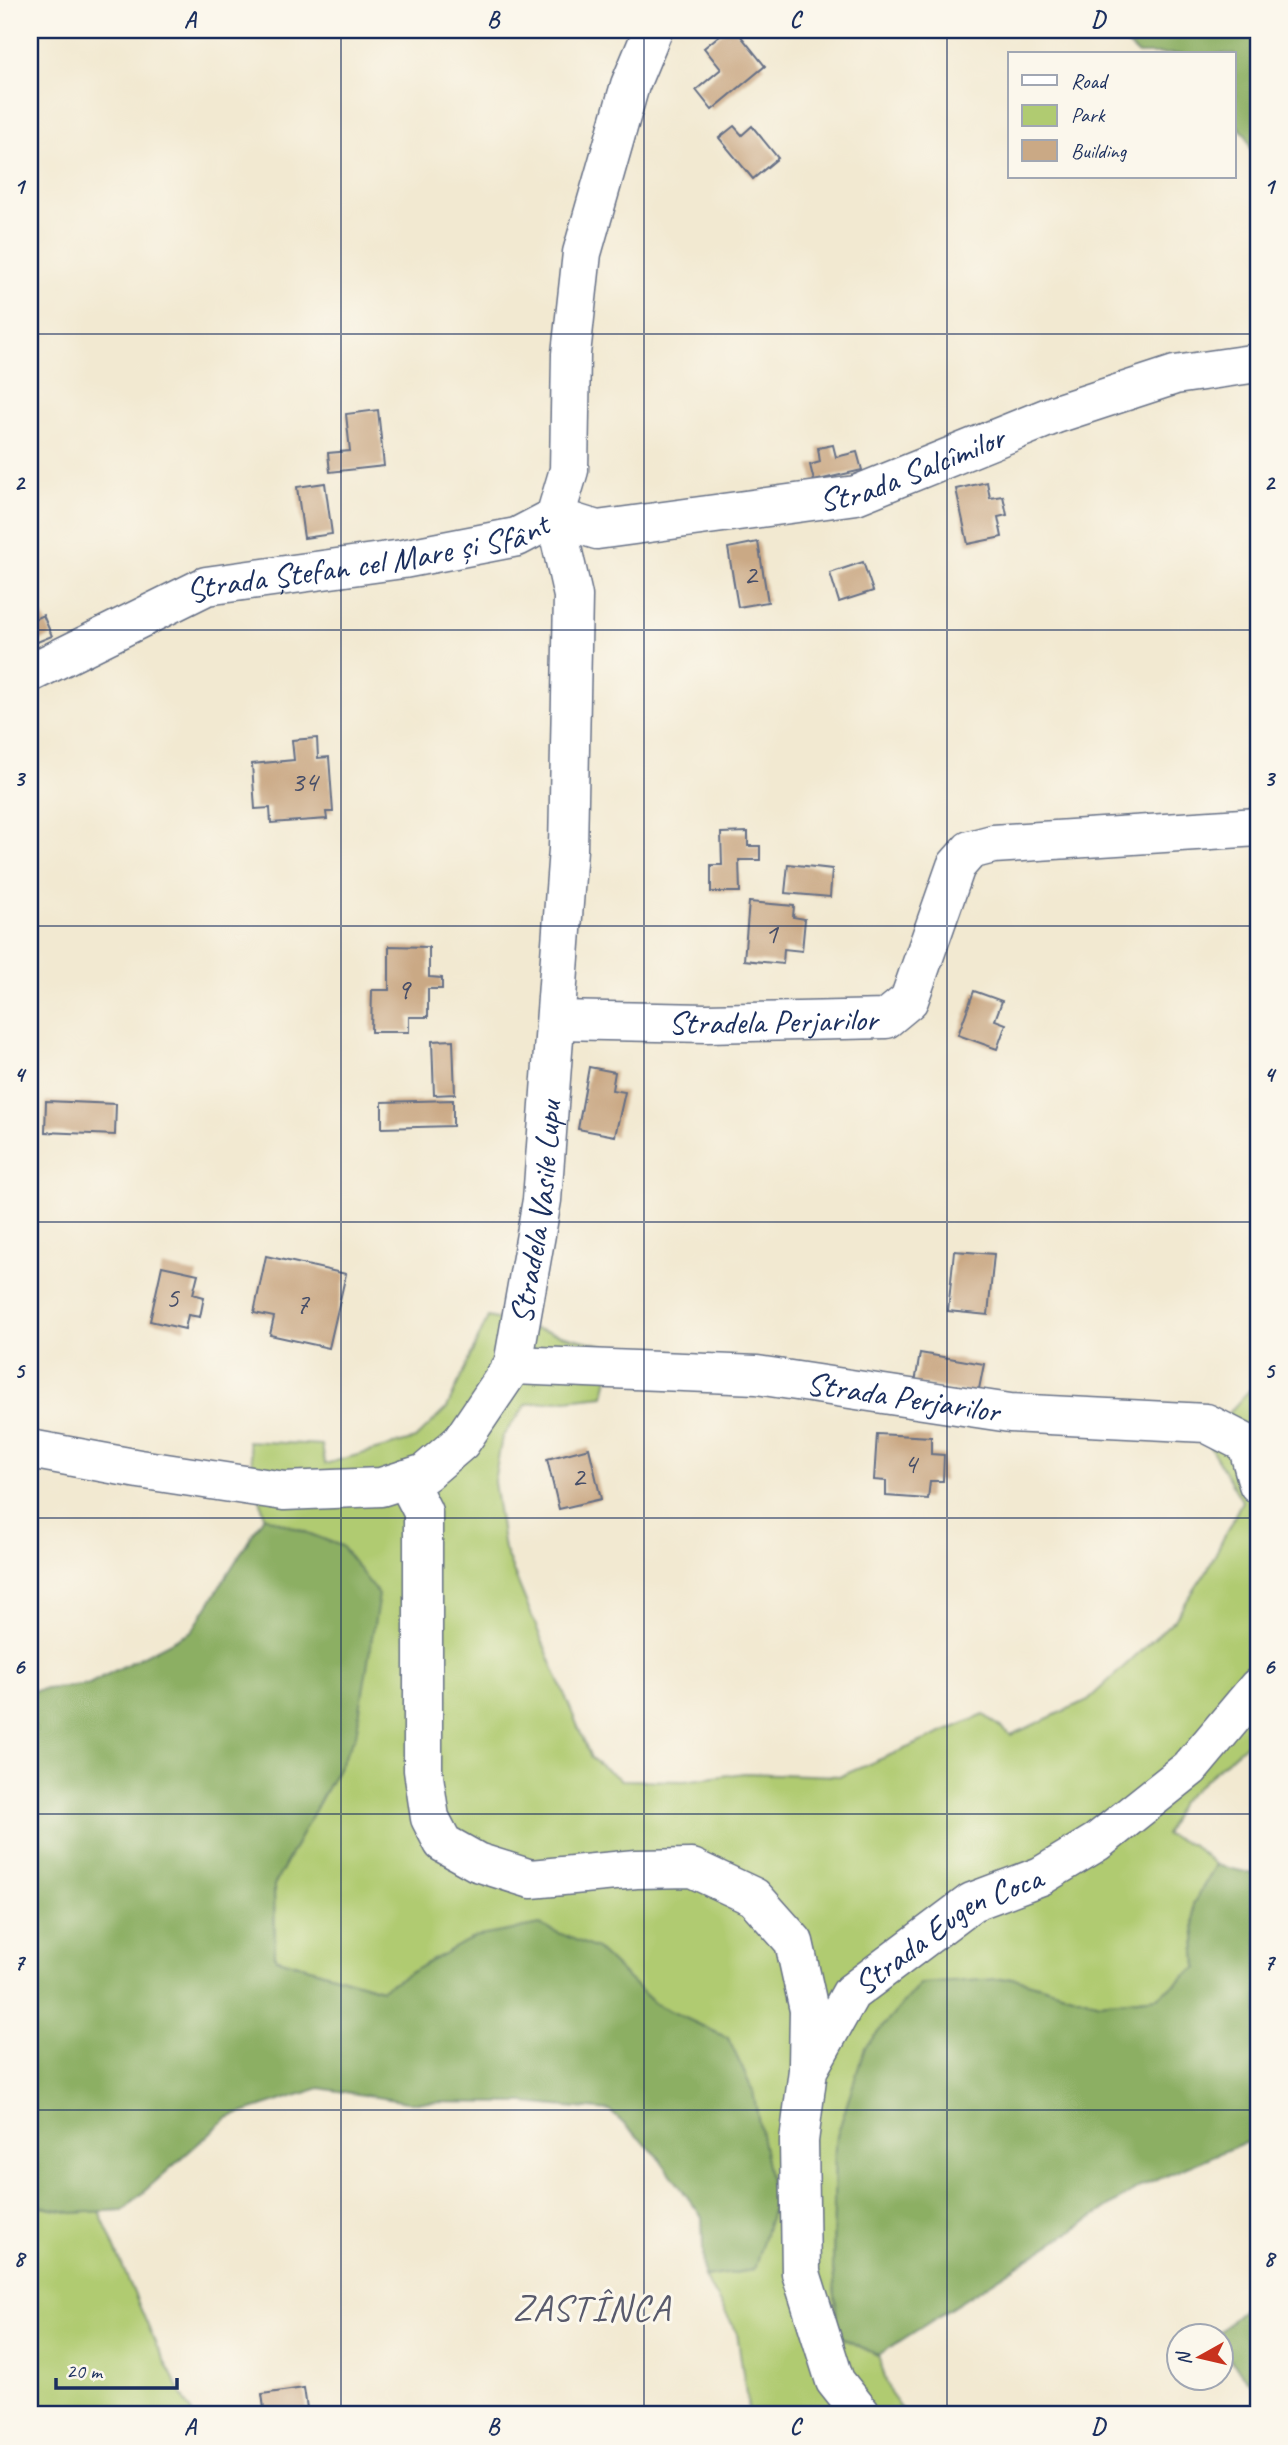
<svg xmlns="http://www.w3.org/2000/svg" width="1288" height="2445" font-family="Caveat,sans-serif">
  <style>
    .green { fill: #b0cb71; stroke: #667d68; stroke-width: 2 }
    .forest { fill: #8caf63; stroke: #546f60; stroke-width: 2 }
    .building { fill: #caa985 }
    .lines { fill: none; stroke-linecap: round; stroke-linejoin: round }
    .street-casing { stroke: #667086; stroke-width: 41 }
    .street { stroke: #fff; stroke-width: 38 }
    .grid { fill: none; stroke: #1b2f5e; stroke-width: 2; stroke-opacity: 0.55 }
    .labels { text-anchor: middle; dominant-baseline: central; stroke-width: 6; stroke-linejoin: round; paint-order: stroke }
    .number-label { font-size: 30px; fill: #474e68 }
    .street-label { font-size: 33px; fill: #1b2f5e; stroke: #fbf7ec }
    .quarter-label { font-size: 37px; letter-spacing: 2px; fill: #585a6c; stroke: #fbf7ec }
    .neatline { fill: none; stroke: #1b2f5e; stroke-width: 2.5 }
    .grid-label { font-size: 23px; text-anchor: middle; font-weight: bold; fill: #1b2f5e }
  </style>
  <rect width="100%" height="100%" fill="#fbf7ec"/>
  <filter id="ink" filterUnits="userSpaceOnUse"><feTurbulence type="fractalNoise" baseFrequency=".0143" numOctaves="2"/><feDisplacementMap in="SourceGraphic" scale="14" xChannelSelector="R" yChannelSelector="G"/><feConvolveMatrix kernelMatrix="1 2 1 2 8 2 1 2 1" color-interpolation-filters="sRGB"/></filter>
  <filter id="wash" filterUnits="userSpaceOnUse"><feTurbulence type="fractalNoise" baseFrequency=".00686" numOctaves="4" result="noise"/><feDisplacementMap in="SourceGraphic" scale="28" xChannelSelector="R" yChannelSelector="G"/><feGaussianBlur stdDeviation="1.57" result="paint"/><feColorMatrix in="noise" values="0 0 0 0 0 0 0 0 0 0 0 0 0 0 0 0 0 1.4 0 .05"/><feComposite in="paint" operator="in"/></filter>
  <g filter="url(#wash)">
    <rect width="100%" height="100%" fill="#f2e9d1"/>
    <!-- green -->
    <g class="green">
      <path d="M488,1317L614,1348L604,1396L527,1404L502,1437L494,1482L504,1549L591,1758L621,1780L684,1781L744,1773L841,1776L984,1715L1011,1735L1088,1700L1174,1620L1208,1569L1242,1501L1210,1447L1232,1409L1257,1382L1258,1375V1733L1180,1802L1165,1835L1191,1844L1216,1865L1193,1904L1197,1967L1157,1997L1099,2003L1014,1978L835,2142L833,2267L838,2336L878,2355L890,2393L906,2415H749L737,2332L704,2277L754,2270L728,2038L655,2004L597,1949L474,1937L381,1989L275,1958L274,1885L356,1735L341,1546L264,1516L248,1441L322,1445L325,1464L415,1439L447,1408Z"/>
      <path d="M30,2205L73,2213L99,2211L156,2345L193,2415H30Z"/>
    </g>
    <!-- forest -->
    <g class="forest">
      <path d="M1112,30H1258V171L1246,135L1234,122V54H1138Z"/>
      <path d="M264,1516L341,1546L379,1595L356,1735L274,1885L275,1958L381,1989L474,1937L540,1925L597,1949L655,2004L728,2038L753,2091L774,2204L754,2270L704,2277L702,2217L657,2155L610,2111L524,2103L407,2102L320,2088L227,2118L123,2210L73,2213L30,2204V1691L89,1684L192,1631Z"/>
      <path d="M1216,1865L1258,1875V2140L1241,2144L1140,2187L878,2355L838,2336L833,2267L835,2142L865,2047L920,1984L1014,1978L1099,2003L1157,1997L1197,1967L1193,1904Z"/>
      <path d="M1258,2293V2392L1222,2350V2336H1216Z"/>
    </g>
    <g id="blocks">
      <!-- building -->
      <g class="building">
        <path d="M726,30H736L765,66L712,110L696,90L721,69L704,48Z"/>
        <path d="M734,126L742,135L752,126L778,158L753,179L719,138Z"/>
        <path d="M378,410L384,466L330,472L328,453L350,451L346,414Z"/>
        <path d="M833,445L836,457L857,452L862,470L814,481L810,465L820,462L818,448Z"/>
        <path d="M987,482L990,498L1003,496L1007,515L998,517L1002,537L968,544L956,489Z"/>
        <path d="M325,483L332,534L304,538L297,487Z"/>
        <path d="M758,542L768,602L738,607L728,548Z"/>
        <path d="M863,562L873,591L839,602L830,573Z"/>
        <path d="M43,615L52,636L30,645V621Z"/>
        <path d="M317,738L318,758L329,757L333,812H326L327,819L271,823L270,808L255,809L252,764L294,760L292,740Z"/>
        <path d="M748,832V846H760V860H739L740,892H711V865H722L721,833Z"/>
        <path d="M788,864L832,869L830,897L785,893Z"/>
        <path d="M749,902L794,906L793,917L805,919L802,951L784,949L783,964L744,960Z"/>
        <path d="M389,946L429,947V977L442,978V989H428V1017H409V1032H371L372,990H389Z"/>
        <path d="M974,991L1002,1001L995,1020L1006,1024L997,1049L958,1035Z"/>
        <path d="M453,1040L455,1094L434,1095L432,1041Z"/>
        <path d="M589,1067L615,1072L612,1090L625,1092L615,1136L578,1129Z"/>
        <path d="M453,1100V1126L382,1128V1102Z"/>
        <path d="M46,1101L116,1104L115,1135L45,1132Z"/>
        <path d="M954,1251L994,1254L988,1315L948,1311Z"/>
        <path d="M266,1256L346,1274L329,1348L270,1335L274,1317L254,1313Z"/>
        <path d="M162,1266L198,1274L193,1294L204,1297L200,1317L188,1315L185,1329L150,1321Z"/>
        <path d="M920,1353L984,1364L978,1394L915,1383Z"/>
        <path d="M877,1434L931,1437V1454L944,1455L943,1481H930L928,1499L886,1496V1481L874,1480Z"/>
        <path d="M589,1448L601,1499L559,1509L547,1459Z"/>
        <path d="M304,2388L308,2415H265L262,2394Z"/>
      </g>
    </g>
  </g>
  <g filter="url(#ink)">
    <use href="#blocks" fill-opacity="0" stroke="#667086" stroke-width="2"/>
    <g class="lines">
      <!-- street casing -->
      <g class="street-casing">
        <g id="street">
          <path id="s1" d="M555,517L597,530L856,495L1056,414L1175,375L1258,363"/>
          <path id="s2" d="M30,673L206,586L403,559L517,537L555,517L569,470L571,354L582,253L630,85L653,30"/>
          <path id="s3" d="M556,1020L707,1023L886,1019L909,1000L956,866L970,850L993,844L1258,827"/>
          <path id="s4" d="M513,1365L757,1375L1010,1413L1206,1423L1247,1444L1258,1484"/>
          <path id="s5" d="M30,1449L139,1469L284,1491L381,1487L425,1473L461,1442L513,1365L542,1200L568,849L573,596L555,517"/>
          <path d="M406,1479L423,1512V1770L430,1818L443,1843L477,1862L531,1879L636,1869L692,1868L754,1897L794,1942L809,2010L808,2065"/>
          <path id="s6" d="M862,2415L835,2381L801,2273L799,2141L808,2070L851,1993L972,1902L1041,1876L1097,1842L1190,1768L1258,1687"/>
        </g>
      </g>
      <!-- street -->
      <use href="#street" class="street"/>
    </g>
  </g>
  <!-- grid -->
  <path class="grid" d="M341,30V2415M644,30V2415M947,30V2415M30,334H1258M30,630H1258M30,926H1258M30,1222H1258M30,1518H1258M30,1814H1258M30,2110H1258"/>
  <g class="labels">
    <!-- number labels -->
    <g class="number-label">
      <text x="750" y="574">2</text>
      <text x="304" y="781">34</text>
      <text x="771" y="933">1</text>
      <text x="403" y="989">9</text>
      <text x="172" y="1297">5</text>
      <text x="302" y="1303">7</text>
      <text x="910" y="1463">4</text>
      <text x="578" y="1476">2</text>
    </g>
    <!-- street labels -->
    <g class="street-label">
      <text stroke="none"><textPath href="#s1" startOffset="366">Strada Salcîmilor</textPath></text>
      <text stroke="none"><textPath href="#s2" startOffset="360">Strada Ștefan cel Mare și Sfânt</textPath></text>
      <text stroke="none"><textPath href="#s3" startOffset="217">Stradela Perjarilor</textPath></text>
      <text stroke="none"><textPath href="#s5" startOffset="696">Stradela Vasile Lupu</textPath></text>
      <text stroke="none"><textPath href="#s4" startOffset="392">Strada Perjarilor</textPath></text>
      <text stroke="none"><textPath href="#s6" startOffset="565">Strada Eugen Coca</textPath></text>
    </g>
    <!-- quarter labels -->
    <g class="quarter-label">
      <text x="592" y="2307">ZASTÎNCA</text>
    </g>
  </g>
  <!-- margin -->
  <rect width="1288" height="2445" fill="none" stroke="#fbf7ec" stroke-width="77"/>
  <!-- legend -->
  <rect x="1008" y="52" width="228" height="126" fill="#fbf7ec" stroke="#a1a7b3" stroke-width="2"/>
  <rect x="1022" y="75" width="35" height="10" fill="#ffffff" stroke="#a1a7b3" stroke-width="2"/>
  <text x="1071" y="88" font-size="21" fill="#1b2f5e">Road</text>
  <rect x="1022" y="105" width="35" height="21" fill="#b0cb71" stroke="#a1a7b3" stroke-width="2"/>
  <text x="1071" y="122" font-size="21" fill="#1b2f5e">Park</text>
  <rect x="1022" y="140" width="35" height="21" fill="#caa985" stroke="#a1a7b3" stroke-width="2"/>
  <text x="1071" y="158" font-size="21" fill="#1b2f5e">Building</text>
  <!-- north arrow -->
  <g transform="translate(1200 2357) rotate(262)"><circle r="33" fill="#fbf7ec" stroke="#a1a7b3" stroke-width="2"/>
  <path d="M0-5L12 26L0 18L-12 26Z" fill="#c8321e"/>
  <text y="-10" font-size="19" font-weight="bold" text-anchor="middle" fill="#1b2f5e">N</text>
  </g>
  <!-- scale -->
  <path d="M56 2378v10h121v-10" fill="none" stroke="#1b2f5e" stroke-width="3.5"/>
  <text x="66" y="2378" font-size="21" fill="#1b2f5e" stroke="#fbf7ec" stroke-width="5" paint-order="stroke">20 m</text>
  <rect x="38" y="38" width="1212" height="2368" class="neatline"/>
  <g class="grid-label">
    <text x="190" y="27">A</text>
    <text x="493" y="27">B</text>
    <text x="795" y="27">C</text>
    <text x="1098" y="27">D</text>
    <text x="19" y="194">1</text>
    <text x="1269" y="194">1</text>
    <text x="19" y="490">2</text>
    <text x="1269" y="490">2</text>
    <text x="19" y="786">3</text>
    <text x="1269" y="786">3</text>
    <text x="19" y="1082">4</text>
    <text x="1269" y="1082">4</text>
    <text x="19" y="1378">5</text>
    <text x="1269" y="1378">5</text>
    <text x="19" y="1674">6</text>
    <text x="1269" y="1674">6</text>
    <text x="19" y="1970">7</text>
    <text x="1269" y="1970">7</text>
    <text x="19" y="2266">8</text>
    <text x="1269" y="2266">8</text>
    <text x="190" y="2434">A</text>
    <text x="493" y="2434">B</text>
    <text x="795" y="2434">C</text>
    <text x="1098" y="2434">D</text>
  </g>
</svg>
